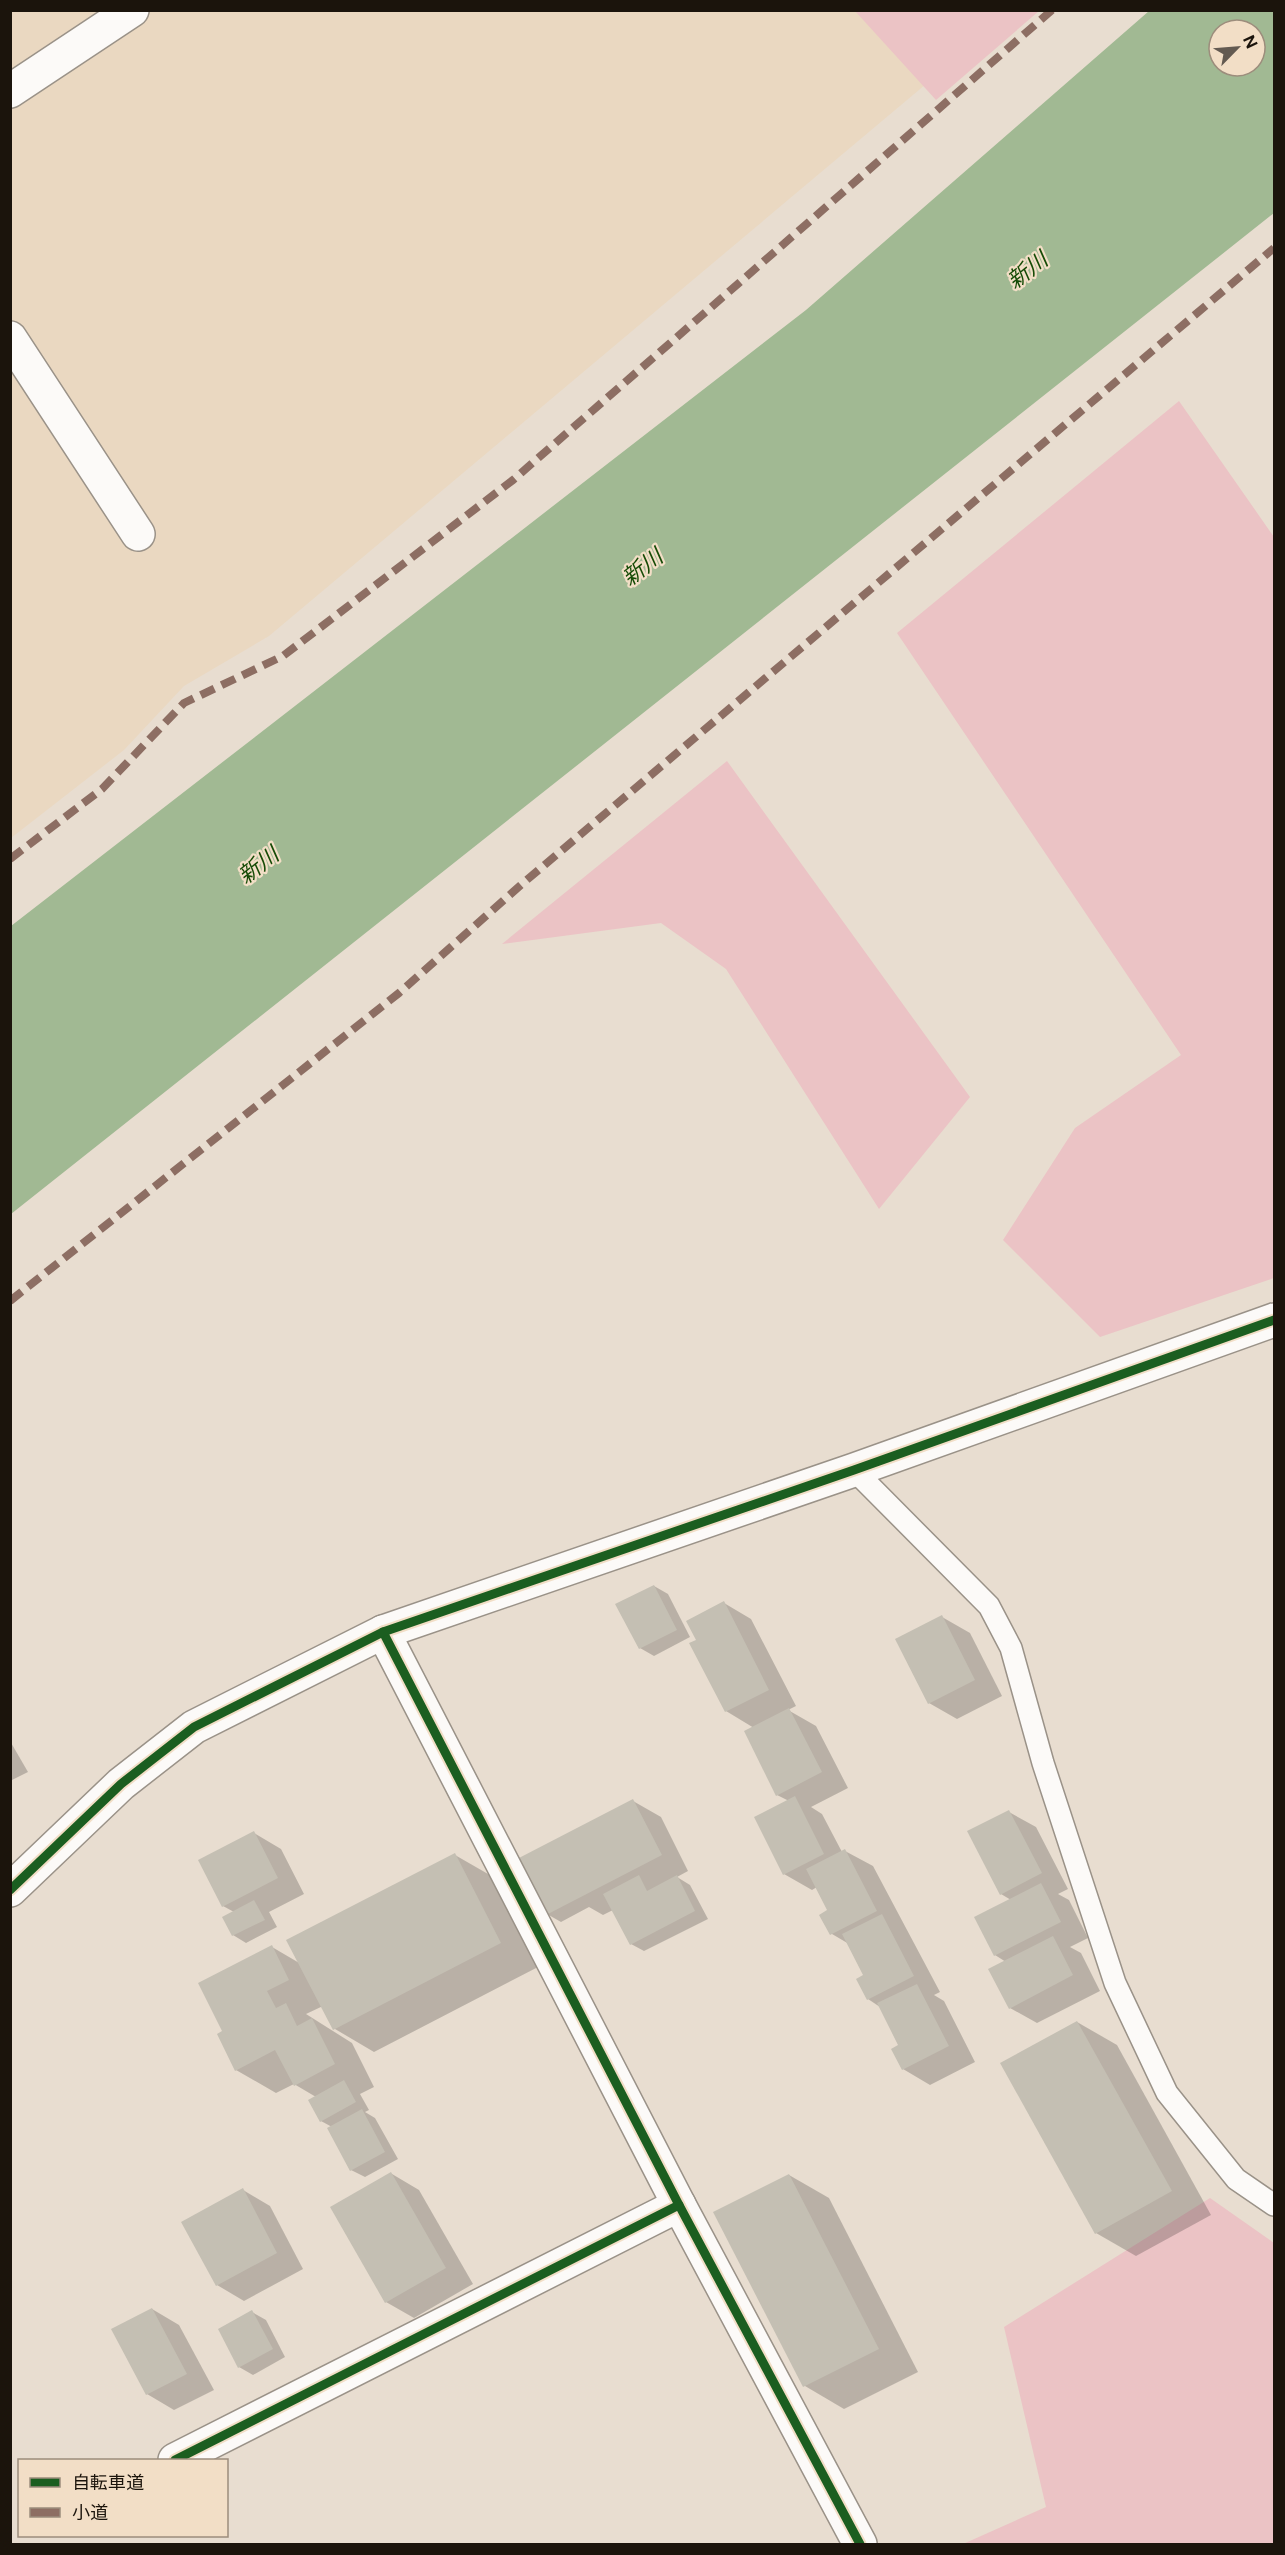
<svg xmlns="http://www.w3.org/2000/svg" width="1285" height="2555" font-family="'Public Sans','Noto Sans JP',sans-serif">
  <style>
    .built { fill: #ead8c1 }
    .green { fill: #ebc3c5 }
    .water { fill: #a1b993; fill-rule: evenodd }
    .shadow { fill: #0003 }
    .building { fill: #c4bfb3 }
    .lines { fill: none; stroke-linecap: round; stroke-linejoin: round }
    .lane-casing { stroke: #9a9288; stroke-width: 24 }
    .street-casing { stroke: #9a9288; stroke-width: 36 }
    .secondary-casing { stroke: #9a9288; stroke-width: 36 }
    .lane { stroke: #fcfaf8; stroke-width: 21 }
    .street { stroke: #fcfaf8; stroke-width: 33 }
    .secondary { stroke: #fcfaf8; stroke-width: 33 }
    .quiet { stroke: #8d6e63; stroke-width: 8; stroke-dasharray: 15 8; stroke-linecap: butt }
    .cycleway-casing { stroke: #f2dec6; stroke-width: 13 }
    .cycleway { stroke: #1b5e20; stroke-width: 9 }
    .labels { text-anchor: middle; dominant-baseline: central; stroke-width: 4.5; stroke-linejoin: round; paint-order: stroke }
    .water-label { font-size: 22px; font-style: italic; fill: #164b06; stroke: #f2dec6 }
  </style>
  <rect width="100%" height="100%" fill="#e8ddd0"/>
  <!-- built -->
  <path class="built" d="M11,11H1013L269,636L184,686L124,750L11,838Z"/>
  <!-- green -->
  <g class="green">
    <path d="M855,11H1039L936,100Z"/>
    <path d="M1179,401L1274,537V1278L1100,1337L1003,1240L1075,1128L1181,1055L897,633Z"/>
    <path d="M727,761L970,1097L879,1209L726,969L661,923L502,944Z"/>
    <path d="M1210,2198L1274,2243V2544H963L1046,2507L1004,2327Z"/>
  </g>
  <!-- water -->
  <path class="water" d="M1149,11H1274V213L11,1214V926L806,310ZM1219,30H1255V66H1219Z"/>
  <!-- shadow -->
  <g class="shadow">
    <path d="M654,1586L668,1594L690,1637L654,1656L640,1648Z"/>
    <path d="M724,1603L751,1619L796,1706L788,1710L816,1726L848,1788L811,1807L822,1814L842,1852L845,1851L873,1866L940,1992L934,1995L944,2001L975,2062L930,2085L903,2069L900,2045L880,2007L868,1999L865,1976L849,1944L832,1934L829,1911L817,1887L812,1890L784,1874L789,1801L777,1795L754,1728L726,1711L698,1640Z"/>
    <path d="M942,1617L970,1633L1002,1696L957,1719L929,1703Z"/>
    <path d="M10,1741L28,1772L10,1781Z"/>
    <path d="M633,1801L661,1817L688,1871L677,1877L690,1885L708,1919L644,1951L631,1944L613,1910L603,1915L589,1907L561,1922L547,1914Z"/>
    <path d="M1009,1812L1036,1827L1068,1889L1058,1894L1069,1900L1088,1938L1070,1947L1081,1953L1100,1991L1037,2023L1010,2008L1006,1962L995,1955L1011,1900L1001,1894Z"/>
    <path d="M254,1833L281,1849L304,1894L269,1912L277,1927L246,1943L233,1935L234,1912L223,1906Z"/>
    <path d="M455,1855L495,1878L540,1966L374,2052L335,2029L323,2006L306,2014L352,2043L374,2087L360,2094L369,2110L365,2112L375,2118L398,2159L365,2177L351,2170L332,2127L321,2121L316,2097L294,2084L276,2093L236,2070L224,2031L272,1947L301,1964Z"/>
    <path d="M1077,2022L1117,2045L1211,2215L1136,2256L1096,2233Z"/>
    <path d="M392,2174L419,2190L473,2284L414,2318L386,2302L332,2207Z"/>
    <path d="M789,2175L829,2198L918,2372L844,2409L805,2386Z"/>
    <path d="M243,2190L270,2206L303,2269L244,2301L217,2285Z"/>
    <path d="M152,2309L179,2325L214,2390L174,2410L147,2394Z"/>
    <path d="M252,2312L266,2320L285,2357L253,2375L239,2367Z"/>
  </g>
  <!-- building -->
  <g class="building">
    <path d="M654,1585L677,1630L639,1649L615,1604Z"/>
    <path d="M724,1601L769,1690L725,1712L689,1643L696,1640L686,1621Z"/>
    <path d="M942,1615L975,1680L928,1704L895,1639Z"/>
    <path d="M789,1708L822,1772L776,1796L744,1731Z"/>
    <path d="M795,1796L824,1854L783,1875L754,1817Z"/>
    <path d="M633,1799L662,1855L546,1915L517,1859Z"/>
    <path d="M1009,1810L1042,1873L1000,1895L967,1831Z"/>
    <path d="M254,1831L278,1878L222,1907L198,1860Z"/>
    <path d="M845,1849L877,1911L830,1935L819,1915L827,1910L806,1869Z"/>
    <path d="M455,1853L501,1943L333,2030L286,1940Z"/>
    <path d="M639,1875L647,1891L677,1875L695,1911L630,1945L603,1894Z"/>
    <path d="M1041,1883L1061,1922L994,1956L974,1917Z"/>
    <path d="M254,1900L265,1920L232,1936L222,1917Z"/>
    <path d="M882,1914L914,1976L867,2000L856,1979L863,1975L842,1934Z"/>
    <path d="M1053,1936L1073,1975L1009,2009L988,1969Z"/>
    <path d="M272,1945L289,1980L267,1991L276,2008L286,2003L297,2026L312,2018L335,2064L294,2086L275,2050L235,2071L217,2034L222,2031L198,1983Z"/>
    <path d="M917,1984L949,2046L902,2070L891,2049L898,2045L877,2003Z"/>
    <path d="M1077,2021L1172,2191L1095,2234L1000,2063Z"/>
    <path d="M344,2080L356,2102L320,2122L308,2100Z"/>
    <path d="M362,2109L385,2152L350,2171L327,2128Z"/>
    <path d="M391,2172L446,2268L385,2303L330,2207Z"/>
    <path d="M789,2174L879,2349L803,2387L713,2212Z"/>
    <path d="M243,2188L277,2253L216,2286L181,2222Z"/>
    <path d="M152,2308L187,2374L146,2395L111,2329Z"/>
    <path d="M252,2310L273,2349L238,2368L218,2329Z"/>
  </g>
  <g class="lines">
    <!-- lane casing -->
    <g class="lane-casing">
      <path id="lane" d="M854,1470L989,1606L1011,1648L1043,1763L1115,1983L1167,2093L1236,2179L1274,2205"/>
    </g>
    <!-- street casing -->
    <g class="street-casing">
      <g id="street">
        <path d="M10,91L132,10"/>
        <path d="M10,338L138,534"/>
        <path d="M383,1632L679,2205L860,2544"/>
        <path d="M175,2460L679,2205"/>
      </g>
    </g>
    <!-- secondary casing -->
    <g class="secondary-casing">
      <path id="secondary" d="M10,1890L121,1784L194,1727L383,1632L854,1470L1274,1320"/>
    </g>
    <!-- lane -->
    <use href="#lane" class="lane"/>
    <!-- street -->
    <use href="#street" class="street"/>
    <!-- secondary -->
    <use href="#secondary" class="secondary"/>
    <!-- quiet -->
    <g class="quiet">
      <path d="M10,859L102,789L184,703L283,656L513,480L1052,10"/>
      <path d="M10,1301L399,993L522,884L1274,248"/>
    </g>
    <!-- cycleway casing -->
    <g class="cycleway-casing">
      <g id="cycleway">
        <path d="M383,1632L679,2205L860,2544"/>
        <path d="M10,1890L121,1784L194,1727L383,1632L854,1470L1274,1320"/>
        <path d="M175,2460L679,2205"/>
      </g>
    </g>
    <!-- cycleway -->
    <use href="#cycleway" class="cycleway"/>
  </g>
  <g class="labels">
    <!-- water labels -->
    <g class="water-label">
      <text transform="translate(1027 270) rotate(-38)">新川</text>
      <text transform="translate(642 567) rotate(-38)">新川</text>
      <text transform="translate(258 865) rotate(-38)">新川</text>
    </g>
  </g>
  <!-- border -->
  <rect width="1285" height="2555" fill="none" stroke="#1b140c" stroke-width="24"/>
  <!-- legend -->
  <rect x="18" y="2459" width="210" height="78" fill="#f2dec6" stroke="#9c8d7c" stroke-width="1.5"/>
  <rect x="30" y="2478" width="30" height="9" fill="#1b5e20" stroke="#9c8d7c" stroke-width="1.5"/>
  <text x="72" y="2489" font-size="18" fill="#1b140c">自転車道</text>
  <rect x="30" y="2508" width="30" height="9" fill="#8d6e63" stroke="#9c8d7c" stroke-width="1.5"/>
  <text x="72" y="2519" font-size="18" fill="#1b140c">小道</text>
  <!-- north arrow -->
  <g transform="translate(1237 48) rotate(65)"><circle r="28" fill="#f2dec6" stroke="#9c8d7c" stroke-width="1.5"/>
  <path d="M0-4.5L10 22L0 15L-10 22Z" fill="#635a51"/>
  <text y="-9" font-size="16" font-weight="bold" text-anchor="middle" fill="#1b140c">N</text>
  </g>
</svg>
